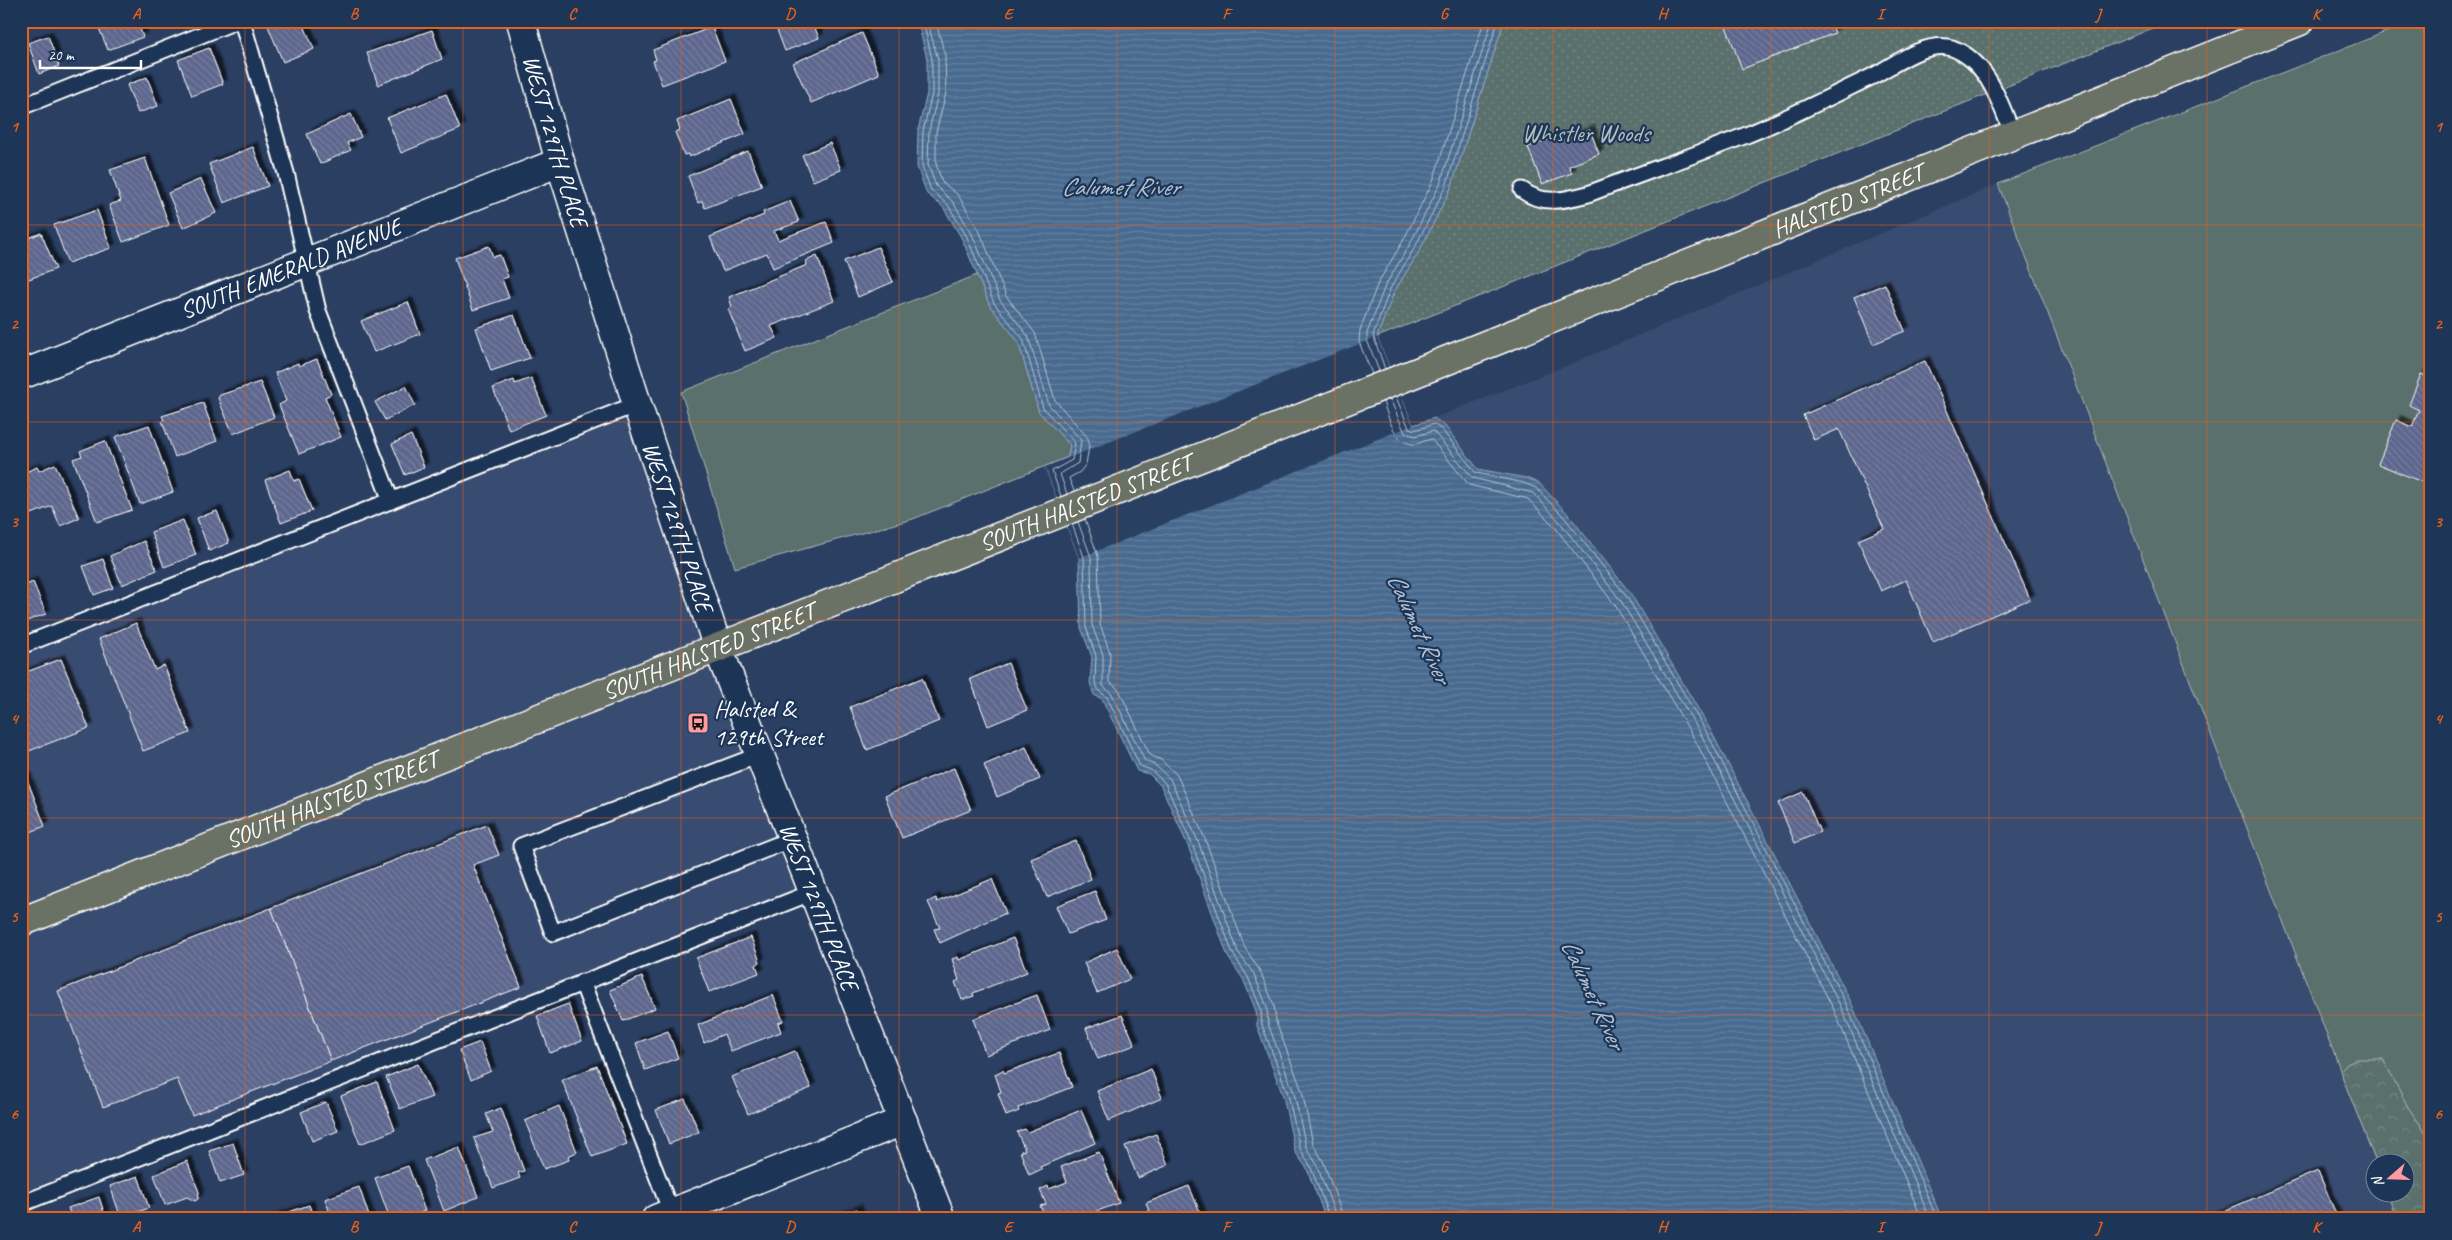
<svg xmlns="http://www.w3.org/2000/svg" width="2452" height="1240" font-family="Caveat,sans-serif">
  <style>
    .built { fill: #394b6f }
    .grass { fill: #5a706c; stroke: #acb8b6 }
    .forest { fill: url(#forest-crowns); stroke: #acb8b6 }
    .park { fill: url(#park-dots); stroke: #acb8b6 }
    .water { fill: url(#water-rules); stroke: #92a6bc }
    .pier { fill: #2a3f62 }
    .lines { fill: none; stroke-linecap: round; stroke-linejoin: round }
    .shore { stroke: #b6c4d2; stroke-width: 1 }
    .building { fill: url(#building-back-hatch); stroke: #fff; filter: url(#shadow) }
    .lane-casing { stroke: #fff; stroke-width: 19 }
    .street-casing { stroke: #fff; stroke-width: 31 }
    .primary-casing { stroke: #fff; stroke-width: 31 }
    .lane { stroke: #1d3557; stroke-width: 15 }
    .street { stroke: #1d3557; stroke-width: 28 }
    .primary { stroke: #6b7165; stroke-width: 28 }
    .grid { fill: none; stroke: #e96118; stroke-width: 1; stroke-opacity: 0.55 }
    .labels { text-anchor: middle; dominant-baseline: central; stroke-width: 4.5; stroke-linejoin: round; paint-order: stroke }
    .park-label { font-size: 24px; fill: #b5bfbd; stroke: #1d3557 }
    .street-label { font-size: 24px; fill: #fff; stroke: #1d3557 }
    .poi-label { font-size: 24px; fill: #fff; stroke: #1d3557; text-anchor: start }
    .water-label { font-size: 25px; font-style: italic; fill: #b6c4d2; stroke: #1d3557 }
    .neatline { fill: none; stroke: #e96118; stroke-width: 2 }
    .grid-label { font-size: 16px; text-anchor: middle; font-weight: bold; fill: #e96118 }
  </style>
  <defs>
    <pattern id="forest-crowns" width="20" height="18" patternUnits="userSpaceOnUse" patternTransform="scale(1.25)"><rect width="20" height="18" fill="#5a706c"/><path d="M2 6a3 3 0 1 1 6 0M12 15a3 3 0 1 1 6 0" fill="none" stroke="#738582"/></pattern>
    <pattern id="park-dots" width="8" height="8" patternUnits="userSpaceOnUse" patternTransform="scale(1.25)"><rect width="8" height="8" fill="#5a706c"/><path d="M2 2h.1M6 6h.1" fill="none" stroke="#738582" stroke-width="1.8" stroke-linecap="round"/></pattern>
    <pattern id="water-rules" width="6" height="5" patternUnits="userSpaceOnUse" patternTransform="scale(1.25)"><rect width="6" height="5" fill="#496b8f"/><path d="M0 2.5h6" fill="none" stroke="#6481a0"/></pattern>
    <pattern id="building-back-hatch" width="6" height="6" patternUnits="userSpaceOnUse" patternTransform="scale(1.25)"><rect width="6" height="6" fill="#5d668d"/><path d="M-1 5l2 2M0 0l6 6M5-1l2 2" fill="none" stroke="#757d9e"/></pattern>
    <filter id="shadow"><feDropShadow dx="4.5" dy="-4.5" stdDeviation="1" flood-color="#0009"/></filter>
  </defs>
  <rect width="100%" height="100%" fill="#2a3f62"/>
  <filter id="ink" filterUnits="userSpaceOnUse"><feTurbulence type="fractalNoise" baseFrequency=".02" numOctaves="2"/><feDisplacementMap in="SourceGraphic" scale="10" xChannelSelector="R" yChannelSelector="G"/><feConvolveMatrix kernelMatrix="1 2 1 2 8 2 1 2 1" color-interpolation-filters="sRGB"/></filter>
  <g filter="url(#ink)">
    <!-- built -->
    <g class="built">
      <path d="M1998,184L2376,1162L2374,1192L2387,1193L2397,1219H1942L1851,1002L1711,731L1631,594L1568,514L1539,483L1526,478L1478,469L1445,426L1434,418L1563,367Z"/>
      <path d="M635,410L804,886L21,1197V651Z"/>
    </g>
    <!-- grass -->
    <g class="grass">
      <path d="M2414,21H2431V1219H2397L2387,1193L2404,1192V1162H2376L1998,184Z"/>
      <path d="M977,275L990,306L1018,341L1039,412L1070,445L1068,457L913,519L735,568L681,392Z"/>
    </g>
    <!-- forest -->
    <path class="forest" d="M2356,1059H2383L2408,1107L2431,1140V1219H2397L2387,1193L2404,1192V1162H2376L2340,1071L2347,1063Z"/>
    <!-- park -->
    <path class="park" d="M1504,21H2171L1377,337L1394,292L1420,250L1451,188Z"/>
    <!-- water -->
    <path class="water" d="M913,21H1504L1451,188L1420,250L1394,292L1377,337L1413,425L1434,418L1445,426L1478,469L1526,478L1539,483L1568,514L1631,594L1711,731L1851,1002L1942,1219H1326L1306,1167L1295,1152L1283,1096L1257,1026L1256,1011L1243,979L1228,957L1188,846L1161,786L1149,774L1137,771L1102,699L1094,695L1090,683L1092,657L1081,628L1079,558L1045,467L1068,457L1070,445L1039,412L1018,341L990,306L962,239L943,207L927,194L917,167L918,130L927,93V59L920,31Z"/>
    <!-- pier -->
    <path class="pier" d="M1377,337L1413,425L1079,558L1045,467Z"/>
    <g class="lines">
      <!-- shore -->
      <g class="shore">
        <path d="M919,21L925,29L932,59V94L923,131L922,166L931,190L948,205L967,237L994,303L1023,339L1043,408L1075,443L1072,460L1052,471L1061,496"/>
        <path d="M927,21L938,59V94L929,131L928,165L936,186L953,202L972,234L1000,300L1028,336L1049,405L1081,440L1078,463L1060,474L1067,494"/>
        <path d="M936,21L945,56L946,93L936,132V164L942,182L958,195L979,230L1006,296L1035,333L1055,400L1088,438L1089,447L1086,464L1080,472L1069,478L1074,491"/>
        <path d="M1385,369L1373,335L1390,289L1415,247L1446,186L1498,21"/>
        <path d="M1379,371L1367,340V333L1385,286L1410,244L1440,184L1492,21"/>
        <path d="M1372,374L1359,342L1360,330L1378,283L1403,241L1433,181L1484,21"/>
        <path d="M1396,397L1409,428L1415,430L1434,424L1442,430L1476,473L1524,483L1536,488L1564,517L1627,597L1707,733L1846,1004L1937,1219"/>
        <path d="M1390,399L1405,433L1415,436L1433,431L1473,478L1533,493L1559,521L1621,601L1702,736L1841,1007L1930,1219"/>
        <path d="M1383,402C1389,417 1394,446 1416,444C1421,443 1426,440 1431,439L1469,485L1528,499L1554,526L1615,605L1695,740L1834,1010L1922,1219"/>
        <path d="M1085,519L1098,556L1100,624L1110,653L1109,681L1119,690L1150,755L1161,760L1177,775L1205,839L1245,948L1260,971L1274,1005L1276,1022L1302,1091L1313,1144L1323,1161L1344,1219"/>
        <path d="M1078,522L1091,557L1092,625L1103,655V686L1112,694L1145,761L1155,765L1170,779L1198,841L1238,952L1254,974L1267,1007L1268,1024L1294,1093L1306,1147L1316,1163L1337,1219"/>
        <path d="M1072,524L1084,557L1086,627L1096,656L1095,682L1099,691L1107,697L1140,766L1151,770L1165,783L1192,844L1233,954L1248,977L1261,1009L1262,1025L1288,1094L1300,1149L1310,1165L1330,1219"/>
      </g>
    </g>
    <!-- building -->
    <g class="building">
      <path d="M96,21H137L143,37L108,50Z"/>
      <path d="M157,21H180L160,30Z"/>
      <path d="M279,21H302L314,49L283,62L268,26Z"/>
      <path d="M812,21L819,38L785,51L774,22Z"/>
      <path d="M1724,21H1830L1835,33L1742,69Z"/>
      <path d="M712,27L725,61L662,85L653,61L656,60L653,50Z"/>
      <path d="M432,30L442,59L378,85L367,53Z"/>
      <path d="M862,33L879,74L811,103L793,63Z"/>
      <path d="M48,36L59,66L39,74L28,43Z"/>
      <path d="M209,48L223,84L192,96L178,60Z"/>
      <path d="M147,77L158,106L138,113L127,85Z"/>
      <path d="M446,94L460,129L401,153L387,118Z"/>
      <path d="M731,99L745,134L689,157L688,154L684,155L675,132L680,130L677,121Z"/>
      <path d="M351,114L361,137L347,143L351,150L320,164L307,134Z"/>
      <path d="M1590,130L1599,154L1569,166L1572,173L1542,184L1528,147L1556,137L1558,142Z"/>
      <path d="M830,143L841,170L813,181L802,155Z"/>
      <path d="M253,147L268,186L224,203L209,164Z"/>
      <path d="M748,151L762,186L705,208L702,201L698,203L688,176Z"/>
      <path d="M145,158L169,225L123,242L109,205L121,201L110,170Z"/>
      <path d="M201,179L216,213L183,228L168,193Z"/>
      <path d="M790,201L799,222L774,231L778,240L826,222L834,243L773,268L767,253L723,271L710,237L764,215L763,212Z"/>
      <path d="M97,210L111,248L68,263L54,225Z"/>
      <path d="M41,233L56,269L21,282V241Z"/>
      <path d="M489,246L493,257L500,255L508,277L502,279L509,298L473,310L455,258Z"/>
      <path d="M878,247L893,282L858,297L844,261Z"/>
      <path d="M817,256L834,301L771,326L777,338L745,351L728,309L732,307L729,297L807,265L806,261Z"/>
      <path d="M1885,284L1905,331L1873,344L1854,297Z"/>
      <path d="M408,302L420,334L374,352L361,321Z"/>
      <path d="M514,315L530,358L491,371L476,328Z"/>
      <path d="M317,359L331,394L325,397L341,437L299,454L279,405L286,401L275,373L298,363L299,366Z"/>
      <path d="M1925,361L2030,599L1933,642L1906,580L1881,591L1858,540L1884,529L1839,429L1814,440L1803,415Z"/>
      <path d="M2421,374L2431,378V473L2427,484L2378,464L2396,420L2412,427L2419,410L2409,405Z"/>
      <path d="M531,378L546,415L509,430L493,388L514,380L515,384Z"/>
      <path d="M260,382L274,417L233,434L218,398L220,395Z"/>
      <path d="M406,386L415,405L385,420L375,402Z"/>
      <path d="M203,403L217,441L175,457L162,421L164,420L162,416Z"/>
      <path d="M149,425L173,492L140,504L115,437Z"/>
      <path d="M411,435L424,467L405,475L392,444Z"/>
      <path d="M105,441L132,510L97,522L73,459L82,456L80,451Z"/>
      <path d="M55,464L79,518L60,526L52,506L29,515L21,497V474L37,467L39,471Z"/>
      <path d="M290,470L294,481L299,479L312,511L281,523L265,480Z"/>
      <path d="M217,511L229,543L209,551L197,518Z"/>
      <path d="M183,520L196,555L164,567L151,532Z"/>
      <path d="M144,541L157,570L122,585L110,556Z"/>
      <path d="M103,559L113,588L94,595L83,566Z"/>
      <path d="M33,582L46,614L21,623V587Z"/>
      <path d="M136,623L155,670L164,665L190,733L143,751L99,639Z"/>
      <path d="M61,659L89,728L21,754V674Z"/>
      <path d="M1008,663L1027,710L988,726L970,679Z"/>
      <path d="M922,678L939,721L867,750L850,707Z"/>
      <path d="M1026,747L1040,779L997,797L984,765Z"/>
      <path d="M21,764L45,826L21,836Z"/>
      <path d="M954,768L971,810L902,838L885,796Z"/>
      <path d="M1803,792L1820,832L1795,843L1778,803Z"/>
      <path d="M487,825L499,855L473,865L521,987L331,1061L271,908Z"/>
      <path d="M1076,841L1091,879L1047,897L1031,859Z"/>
      <path d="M992,879L1006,913L940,943L934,929L940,928L928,902L936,898L937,902Z"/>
      <path d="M1095,891L1106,920L1068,934L1056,906Z"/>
      <path d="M271,908L331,1061L192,1115L177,1079L103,1107L58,991Z"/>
      <path d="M751,937L760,962L756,965L759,973L709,992L696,958Z"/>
      <path d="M1013,938L1027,972L973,993L974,996L962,1000L955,982L959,980L952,959L958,957L959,960Z"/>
      <path d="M1117,948L1130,979L1097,993L1084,963Z"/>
      <path d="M642,977L655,1008L623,1021L610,990Z"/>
      <path d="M773,995L783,1021L778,1023L781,1032L731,1051L724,1034L704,1043L698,1025Z"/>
      <path d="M1037,995L1050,1030L986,1055L973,1019Z"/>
      <path d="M568,1004L582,1041L550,1053L537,1016Z"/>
      <path d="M1122,1015L1135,1045L1098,1059L1086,1028Z"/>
      <path d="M668,1031L678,1058L645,1070L636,1043Z"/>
      <path d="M480,1042L491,1071L471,1080L459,1050Z"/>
      <path d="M795,1051L811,1088L748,1114L732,1077Z"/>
      <path d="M1059,1053L1072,1087L1018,1108L1019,1111L1006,1116L998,1093L1001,1092L995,1074L1003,1070L1004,1073Z"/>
      <path d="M418,1064L432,1097L400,1109L386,1077Z"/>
      <path d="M597,1066L627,1144L592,1157L562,1080Z"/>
      <path d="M1151,1069L1162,1098L1109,1121L1097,1091Z"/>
      <path d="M377,1082L395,1130L360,1144L341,1096Z"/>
      <path d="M685,1099L699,1132L669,1144L656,1110Z"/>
      <path d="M326,1102L338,1131L312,1141L301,1112Z"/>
      <path d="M559,1106L577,1152L568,1156L569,1160L544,1169L525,1121Z"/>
      <path d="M501,1108L524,1171L518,1173L520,1178L493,1188L474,1138L493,1132L486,1114Z"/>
      <path d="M1081,1110L1095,1143L1040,1167L1042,1169L1029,1175L1020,1151L1025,1150L1017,1132L1025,1129L1028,1132Z"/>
      <path d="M1156,1134L1168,1165L1138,1178L1125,1146Z"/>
      <path d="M233,1143L244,1175L220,1183L209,1151Z"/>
      <path d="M459,1147L478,1197L444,1211L424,1160Z"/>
      <path d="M1099,1152L1119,1203L1076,1219H1046L1040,1206L1046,1204L1040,1190L1048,1186L1049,1189L1067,1182L1061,1167Z"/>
      <path d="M187,1161L199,1192L198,1199L195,1201L187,1197L165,1205L154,1175Z"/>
      <path d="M408,1166L425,1211L417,1214L418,1219H390L375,1178Z"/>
      <path d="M2318,1171L2338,1219H2205Z"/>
      <path d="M138,1176L149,1208L121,1218L110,1186Z"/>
      <path d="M1189,1186L1202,1217L1152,1219L1146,1203Z"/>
      <path d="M359,1187L370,1219H332L325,1199Z"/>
      <path d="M99,1197L106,1219H72L68,1208Z"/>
      <path d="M309,1205L314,1219H276L275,1217Z"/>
      <path d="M857,1209L861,1219H832Z"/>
    </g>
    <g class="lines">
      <!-- lane casing -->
      <g class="lane-casing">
        <g id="lane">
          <path d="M242,21L286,173L318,311L391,501"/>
          <path d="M21,107L236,21"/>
          <path d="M1522,190C1543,206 1565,200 1588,194C1640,174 1693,156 1744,136C1789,118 1832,96 1875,75C1895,64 1927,40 1952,48C1988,61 2000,103 2013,135"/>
          <path d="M21,646L637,404"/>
          <path d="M759,755L521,846L553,933L792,839"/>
          <path d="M582,982L673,1217"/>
          <path d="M21,1204L813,892"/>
        </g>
      </g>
      <!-- street casing -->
      <g class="street-casing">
        <g id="street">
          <path id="s1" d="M521,21L560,162L637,404L718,648L941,1219"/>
          <path id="s2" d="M21,375L560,162"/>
          <path d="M656,1219L903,1121"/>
        </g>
      </g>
      <!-- primary casing -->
      <g class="primary-casing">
        <g id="primary">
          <path id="s3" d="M21,922L1395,381L2300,21"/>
        </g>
      </g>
      <!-- lane -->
      <use href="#lane" class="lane"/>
      <!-- street -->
      <use href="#street" class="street"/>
      <!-- primary -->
      <use href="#primary" class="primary"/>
    </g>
  </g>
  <!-- grid -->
  <path class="grid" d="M245,21V1219M463,21V1219M681,21V1219M899,21V1219M1117,21V1219M1335,21V1219M1553,21V1219M1771,21V1219M1989,21V1219M2207,21V1219M21,225H2431M21,422H2431M21,620H2431M21,818H2431M21,1015H2431"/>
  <!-- icons -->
  <defs>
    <g id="bus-square" transform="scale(1.125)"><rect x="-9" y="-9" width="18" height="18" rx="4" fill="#ff9aa2" stroke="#1d3557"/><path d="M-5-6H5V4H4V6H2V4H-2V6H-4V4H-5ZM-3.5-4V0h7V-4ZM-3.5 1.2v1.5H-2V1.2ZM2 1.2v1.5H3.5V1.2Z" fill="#111"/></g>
  </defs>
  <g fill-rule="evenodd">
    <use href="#bus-square" x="698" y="723"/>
  </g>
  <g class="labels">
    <!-- park labels -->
    <g class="park-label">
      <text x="1586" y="133">Whistler Woods</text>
    </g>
    <!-- street labels -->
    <g class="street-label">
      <text stroke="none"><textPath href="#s1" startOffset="125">WEST 129TH PLACE</textPath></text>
      <text stroke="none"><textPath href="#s3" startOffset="1964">HALSTED STREET</textPath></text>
      <text stroke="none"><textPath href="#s2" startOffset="290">SOUTH EMERALD AVENUE</textPath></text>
      <text stroke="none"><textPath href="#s3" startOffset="1144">SOUTH HALSTED STREET</textPath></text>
      <text stroke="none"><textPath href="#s1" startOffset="530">WEST 129TH PLACE</textPath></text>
      <text stroke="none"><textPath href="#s3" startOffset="739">SOUTH HALSTED STREET</textPath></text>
      <text stroke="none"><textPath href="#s3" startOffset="334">SOUTH HALSTED STREET</textPath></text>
      <text stroke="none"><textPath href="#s1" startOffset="935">WEST 129TH PLACE</textPath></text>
    </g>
    <!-- poi labels -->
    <g class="poi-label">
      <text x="714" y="709">Halsted &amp;<tspan x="714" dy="28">129th Street</tspan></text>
    </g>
    <!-- water labels -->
    <g class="water-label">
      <text x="1120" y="187">Calumet River</text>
      <text transform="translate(1419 628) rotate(65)">Calumet River</text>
      <text transform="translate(1593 994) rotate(65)">Calumet River</text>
    </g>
  </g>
  <!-- margin -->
  <rect width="2452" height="1240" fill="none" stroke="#1d3557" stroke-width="55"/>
  <!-- north arrow -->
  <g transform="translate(2390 1178) rotate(250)"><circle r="24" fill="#1d3557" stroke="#77869a"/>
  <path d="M0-4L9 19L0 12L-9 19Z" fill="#ff9aa2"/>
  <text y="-8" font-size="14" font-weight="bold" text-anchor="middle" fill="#ffffff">N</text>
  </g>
  <!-- scale -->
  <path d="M40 60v8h101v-8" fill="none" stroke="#ffffff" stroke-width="2.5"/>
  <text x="48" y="60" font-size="15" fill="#ffffff" stroke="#1d3557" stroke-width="4" paint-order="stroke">20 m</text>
  <rect x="28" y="28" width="2396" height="1184" class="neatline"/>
  <g class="grid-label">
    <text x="136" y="19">A</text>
    <text x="354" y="19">B</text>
    <text x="572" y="19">C</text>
    <text x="790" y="19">D</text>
    <text x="1008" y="19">E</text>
    <text x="1226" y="19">F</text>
    <text x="1444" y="19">G</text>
    <text x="1662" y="19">H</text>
    <text x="1880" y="19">I</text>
    <text x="2098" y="19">J</text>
    <text x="2316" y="19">K</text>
    <text x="14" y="132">1</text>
    <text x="2438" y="132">1</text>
    <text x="14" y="329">2</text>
    <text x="2438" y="329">2</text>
    <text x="14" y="527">3</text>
    <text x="2438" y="527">3</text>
    <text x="14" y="724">4</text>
    <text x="2438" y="724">4</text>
    <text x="14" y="922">5</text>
    <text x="2438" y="922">5</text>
    <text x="14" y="1119">6</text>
    <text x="2438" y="1119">6</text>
    <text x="136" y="1232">A</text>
    <text x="354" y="1232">B</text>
    <text x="572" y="1232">C</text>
    <text x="790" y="1232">D</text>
    <text x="1008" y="1232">E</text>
    <text x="1226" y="1232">F</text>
    <text x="1444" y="1232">G</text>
    <text x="1662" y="1232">H</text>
    <text x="1880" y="1232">I</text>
    <text x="2098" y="1232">J</text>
    <text x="2316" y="1232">K</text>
  </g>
</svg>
